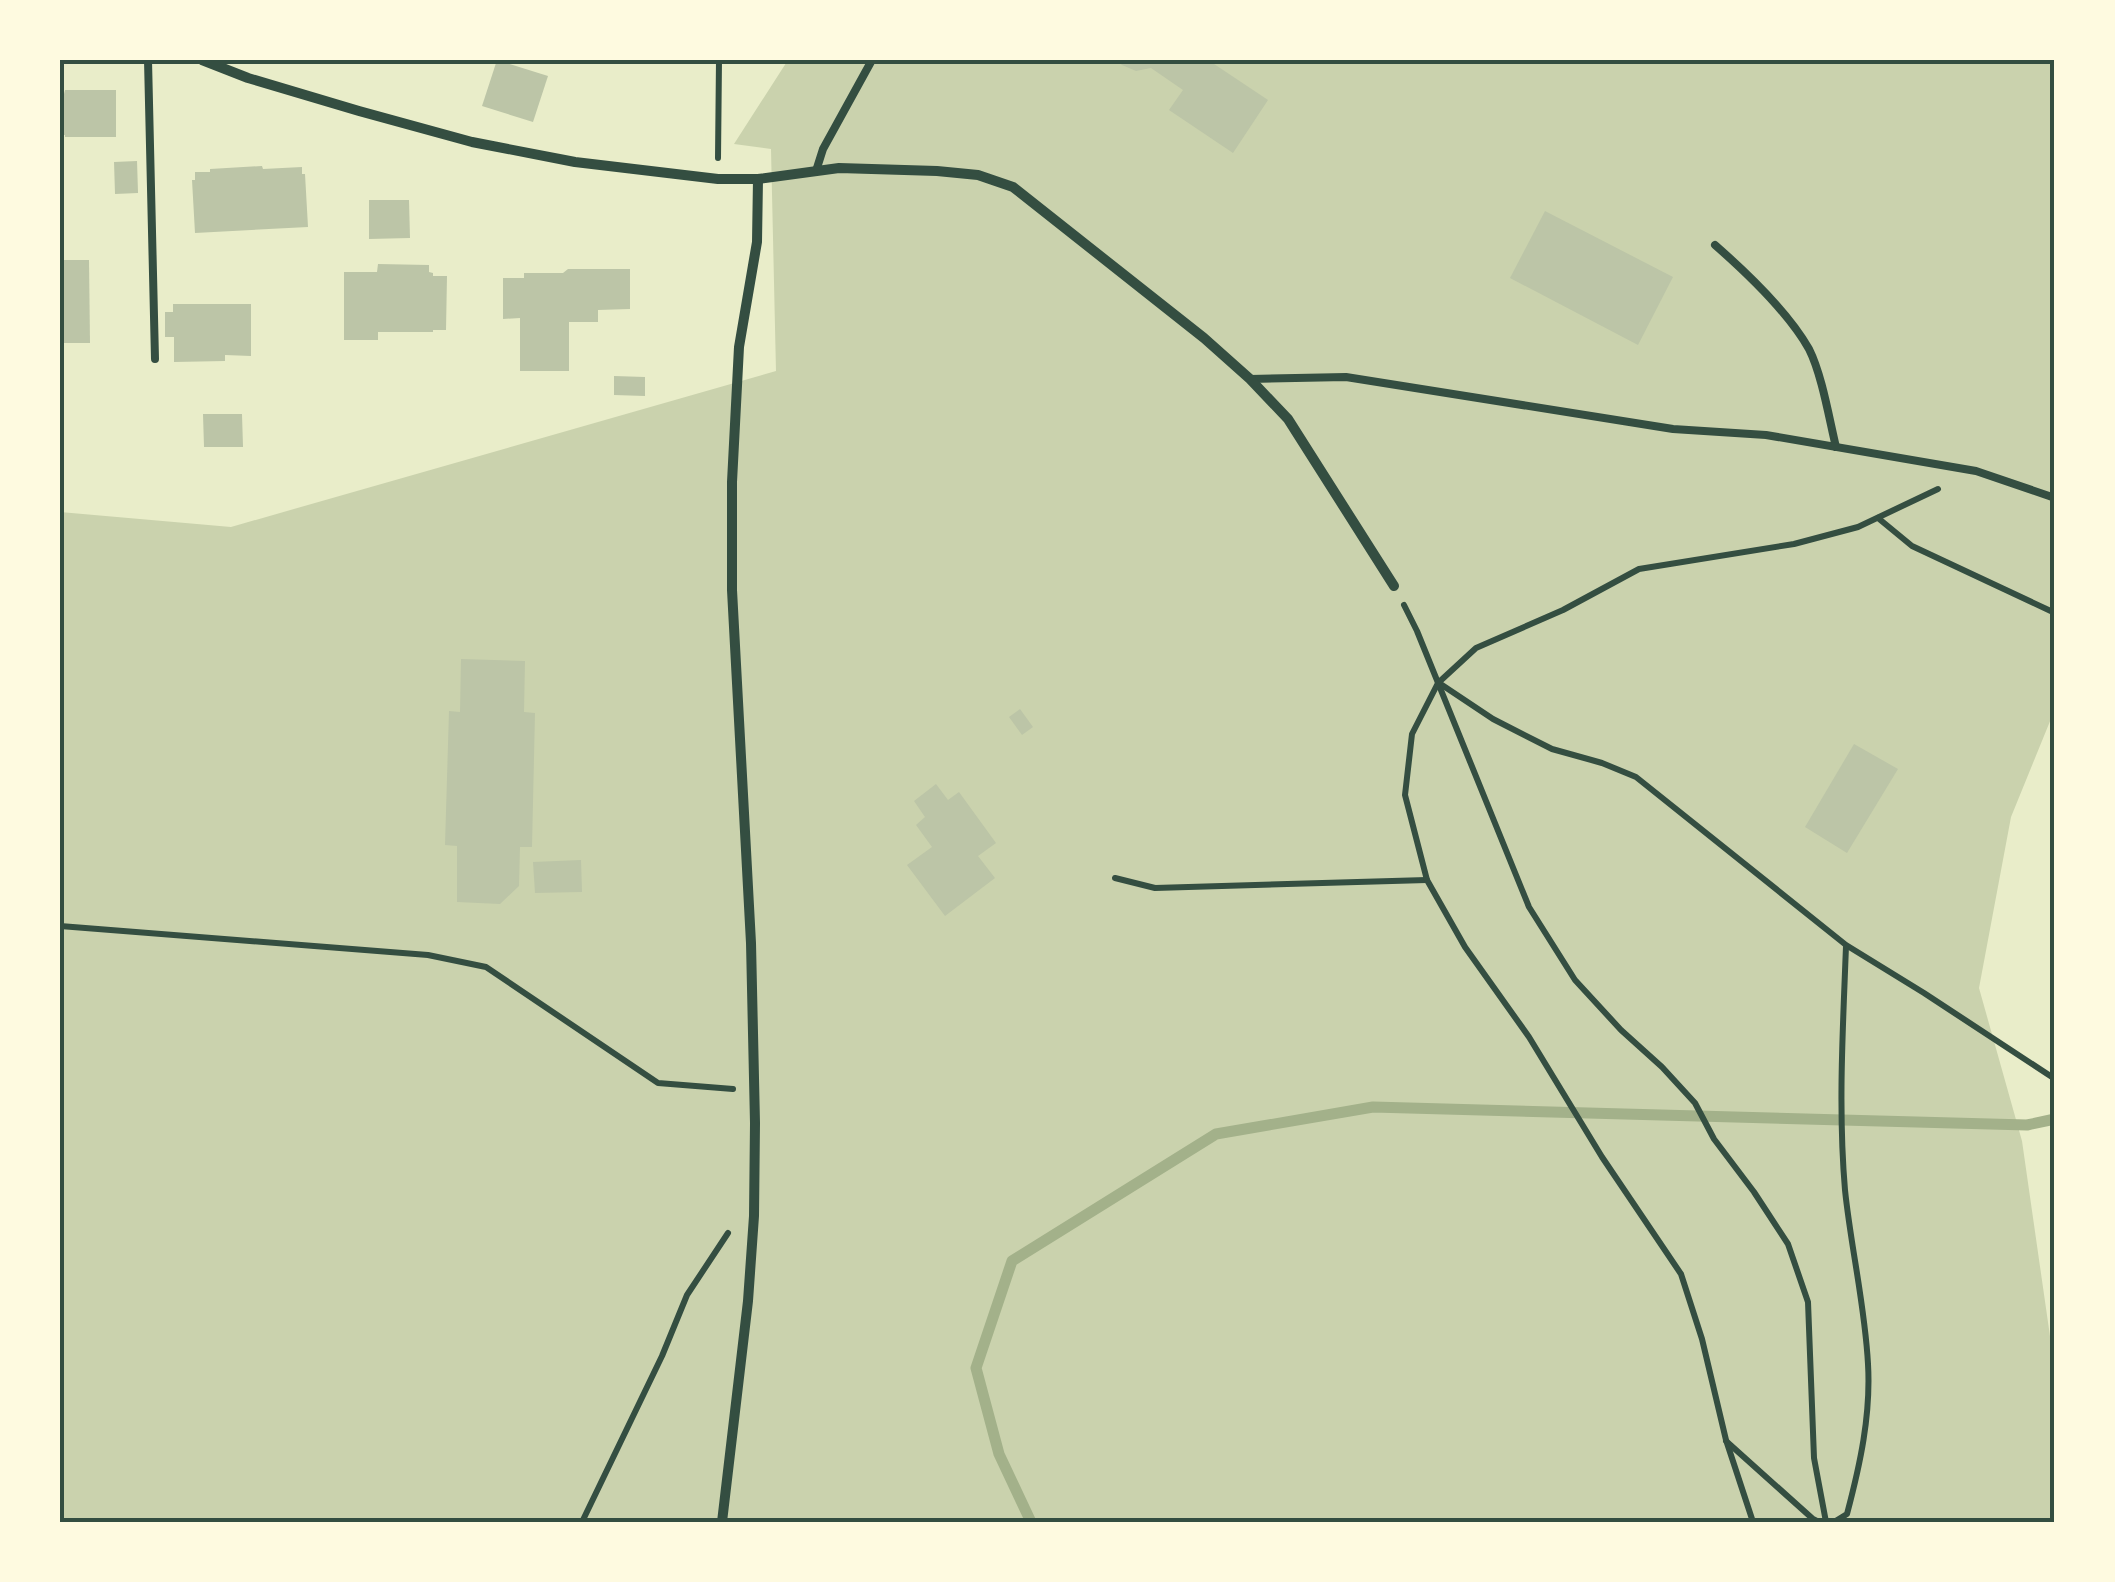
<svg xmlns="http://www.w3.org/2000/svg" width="2115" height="1582" font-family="'Archivo Narrow',sans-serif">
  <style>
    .green { fill: #cad2ad }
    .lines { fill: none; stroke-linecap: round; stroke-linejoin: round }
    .stream { stroke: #a3b18a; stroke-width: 11 }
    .building { fill: #bcc5a7 }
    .path { stroke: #344e41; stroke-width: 6 }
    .service { stroke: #344e41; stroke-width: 8 }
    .minor { stroke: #344e41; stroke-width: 10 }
    .neatline { fill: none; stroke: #344e41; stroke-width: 4 }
  </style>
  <rect width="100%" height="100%" fill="#e9edc9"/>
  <!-- green -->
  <path class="green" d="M788,60H2055V709L2011,817L1979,988L2022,1141L2055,1371V1522H60V512L231,527L776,371L771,149L734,144Z"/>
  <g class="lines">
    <!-- stream -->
    <path class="stream" d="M1031,1522L999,1454L976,1368L1012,1261L1216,1134L1373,1107L2027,1125L2055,1119"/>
  </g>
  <!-- building -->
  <g class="building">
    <path d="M497,60L548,76L533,122L482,106Z"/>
    <path d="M1117,60H1208L1268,100L1233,153L1169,110L1183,90L1151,68L1136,71L1122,65Z"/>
    <path d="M65,90H116V137H65V135H60V94H64Z"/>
    <path d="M137,161L138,193L115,194L114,162Z"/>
    <path d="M262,166L263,169L302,167V174H305L308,227L195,233L192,180H195V172H210V169Z"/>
    <path d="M369,200H409L410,238L369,239Z"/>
    <path d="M1545,211L1673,277L1638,345L1510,278Z"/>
    <path d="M60,260H89L90,343H60Z"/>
    <path d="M378,264L429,265V272L433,273V276H447L446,330H433V332H378V340H344V272H377Z"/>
    <path d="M568,269H630V309L598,310V322H569V371H520V318L503,319V278H524V273H563Z"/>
    <path d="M173,304H251V356L225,355V361L174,362V337H165V312H173Z"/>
    <path d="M614,376L645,377V396L614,395Z"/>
    <path d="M203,414H242L243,447H204Z"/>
    <path d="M461,659L525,661L524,712L535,713L532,847H520L519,886L500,904L457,902V846L445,845L449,711L460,712Z"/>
    <path d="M1020,709L1033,727L1022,735L1009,717Z"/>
    <path d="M1854,744L1898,769L1847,853L1805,827Z"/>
    <path d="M936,784L948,800L959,792L996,843L978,856L995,878L945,916L907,865L932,847L916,825L925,817L914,801Z"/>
    <path d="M581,860L582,892L535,893L533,862Z"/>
  </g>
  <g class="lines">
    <!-- path -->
    <g class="path">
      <path d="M718,158L719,60"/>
      <path d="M1878,518L1912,546L2055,613"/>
      <path d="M1404,605L1417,631L1529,907L1575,980L1621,1030L1662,1067L1695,1103L1714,1139L1754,1192L1788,1244L1808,1302L1814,1458L1826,1522"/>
      <path d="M1439,683L1493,719L1552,749L1602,763L1636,777L1846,945L1924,993L2055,1079"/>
      <path d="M1115,878L1155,888L1427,880"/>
      <path d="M60,926L428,955L486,967L658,1083L733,1089"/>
      <path d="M1726,1441L1813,1519L1819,1522"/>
      <path d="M582,1522L662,1356L687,1295L728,1233"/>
      <path d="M1753,1522L1726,1440L1702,1339L1681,1274L1602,1157L1529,1037L1465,947L1427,880L1405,795L1412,734L1438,683L1476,648L1563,610L1639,569L1794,544L1858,527L1938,489"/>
      <path d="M1834,1522L1847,1514C1860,1465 1871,1415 1868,1364C1865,1306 1851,1248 1845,1190C1838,1109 1843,1027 1846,946"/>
    </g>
    <!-- service -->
    <g class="service">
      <path d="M148,60L155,359"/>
      <path d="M816,171L823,149L872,60"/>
      <path d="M1715,245C1747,273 1788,312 1809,349C1822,375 1829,418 1836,447"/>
      <path d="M1250,379L1346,377L1673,429L1766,435L1976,471L2055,498"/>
    </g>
    <!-- minor -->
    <g class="minor">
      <path d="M202,60L248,78L359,111L472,142L575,162L718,179H758L839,168L937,171L978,175L1013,187L1204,338L1250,379L1288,419L1394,586"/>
      <path d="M722,1522L748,1301L754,1216L755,1123L751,943L732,590V482L739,347L757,242L758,179"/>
    </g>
  </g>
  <!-- border -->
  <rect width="2115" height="1582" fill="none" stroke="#fefae0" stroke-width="125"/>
  <rect x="62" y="62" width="1990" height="1458" class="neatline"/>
</svg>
